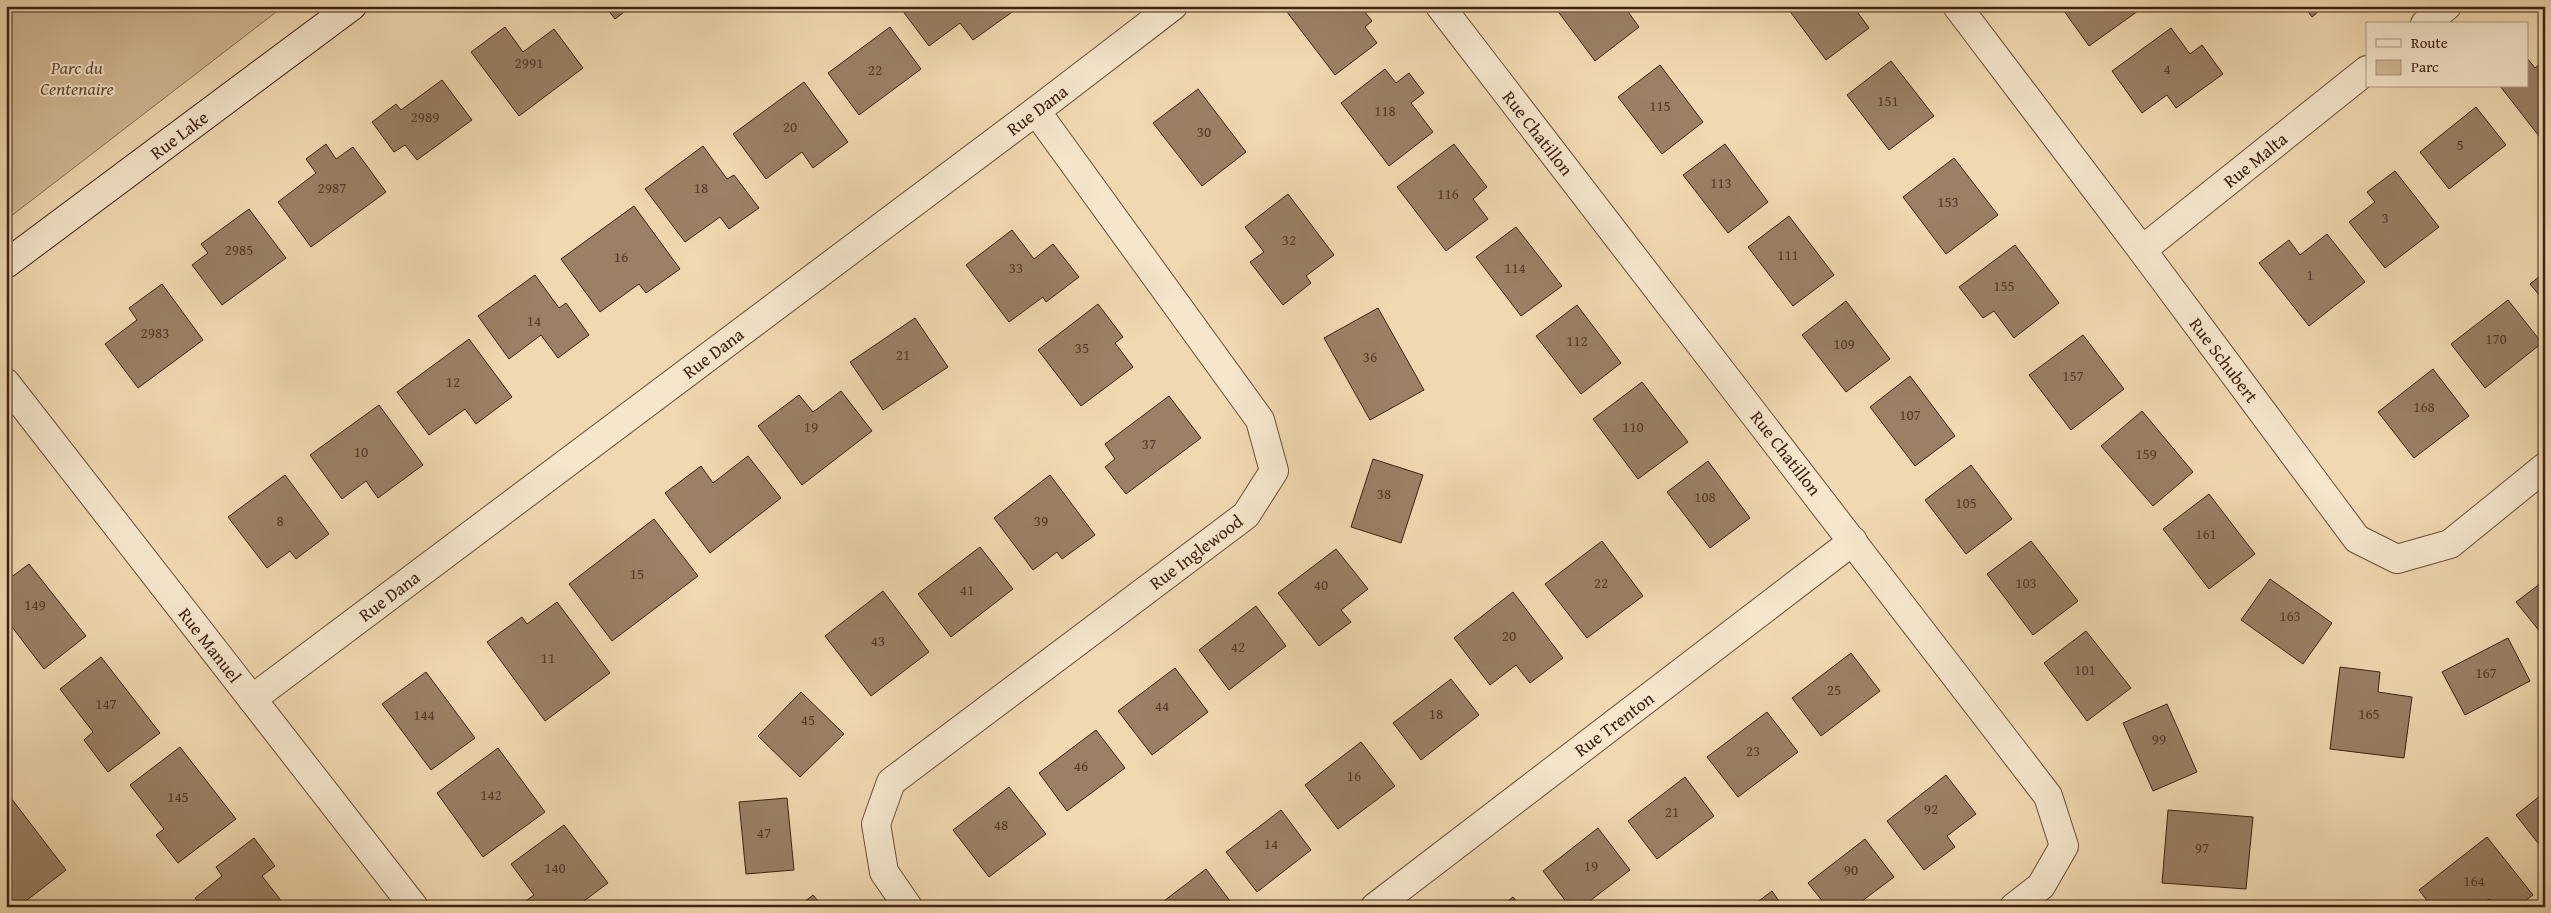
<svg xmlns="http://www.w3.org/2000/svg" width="2551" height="913" font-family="'Gentium Book Plus',serif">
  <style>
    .green { fill: #d2b995; stroke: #886c54 }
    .building { fill: #9b8065; stroke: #3f2013 }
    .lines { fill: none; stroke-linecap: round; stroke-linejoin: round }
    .street-casing { stroke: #6b4e3a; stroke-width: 30 }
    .secondary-casing { stroke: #3f2013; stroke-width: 30 }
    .street { stroke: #f5e6cc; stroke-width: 28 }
    .secondary { stroke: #f5e6cc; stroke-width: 28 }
    .labels { text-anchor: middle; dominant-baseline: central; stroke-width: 4; stroke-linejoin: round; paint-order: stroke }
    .number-label { font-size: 15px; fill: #563828 }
    .park-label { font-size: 18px; font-style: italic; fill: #644634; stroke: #f5e6cc }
    .street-label { font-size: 18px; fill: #3f2013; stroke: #f5e6cc }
  </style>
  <rect width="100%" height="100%" fill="#f0d8b0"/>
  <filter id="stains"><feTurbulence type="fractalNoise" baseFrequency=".004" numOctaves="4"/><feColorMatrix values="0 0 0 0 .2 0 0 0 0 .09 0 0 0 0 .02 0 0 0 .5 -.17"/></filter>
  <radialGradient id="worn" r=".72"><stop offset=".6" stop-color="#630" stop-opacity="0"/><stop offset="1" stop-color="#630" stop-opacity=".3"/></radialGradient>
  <!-- green -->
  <path class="green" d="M6,6H284L6,220Z"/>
  <!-- building -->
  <g class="building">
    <path d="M605,6H632L615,19Z"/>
    <path d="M899,6H1012L1015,10L973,40L960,23L929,46Z"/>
    <path d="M1294,6H1360L1372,21L1365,27L1377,43L1335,75L1287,12Z"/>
    <path d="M1554,6H1624L1639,27L1595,61Z"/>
    <path d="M1786,6H1853L1869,28L1826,60Z"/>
    <path d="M2070,6H2145L2089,46L2064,11Z"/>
    <path d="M2304,6H2325L2312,17Z"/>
    <path d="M505,27L523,52L554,29L583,68L519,116L471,52Z"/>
    <path d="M890,27L921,69L859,115L828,73Z"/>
    <path d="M2171,28L2190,54L2202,45L2223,74L2176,108L2167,95L2142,113L2112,71Z"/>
    <path d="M2527,58L2535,68L2545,60V138L2542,140L2500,86H2527Z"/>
    <path d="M1891,61L1934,116L1889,150L1847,95Z"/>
    <path d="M1660,65L1703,122L1662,154L1618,97Z"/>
    <path d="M1385,69L1396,83L1409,73L1424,93L1411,103L1433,132L1389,166L1341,103Z"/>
    <path d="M442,80L472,120L417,160L405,145L394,152L372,122L396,104L401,110Z"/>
    <path d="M804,82L848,142L813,168L802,152L766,179L733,134Z"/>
    <path d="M1198,89L1246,152L1202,186L1153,123Z"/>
    <path d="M2476,107L2506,145L2449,189L2420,152Z"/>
    <path d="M326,144L336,159L353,147L386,192L311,247L278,202L316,173L306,159Z"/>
    <path d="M1454,144L1487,187L1473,199L1488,219L1446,251L1397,187Z"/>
    <path d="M1725,144L1768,202L1728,233L1683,175Z"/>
    <path d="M703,146L727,179L734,175L759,208L729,229L720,217L685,242L645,189Z"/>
    <path d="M1954,158L1998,215L1946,254L1903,197Z"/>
    <path d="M2395,171L2439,227L2385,268L2349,222L2375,202L2367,192Z"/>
    <path d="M1288,194L1334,255L1306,276L1311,283L1283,305L1250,262L1264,252L1245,227Z"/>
    <path d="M634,206L680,269L646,293L639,284L600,312L561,259Z"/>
    <path d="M249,209L286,258L222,305L192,265L208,253L201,244Z"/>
    <path d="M1789,216L1834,275L1793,306L1748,247Z"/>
    <path d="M1516,227L1562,286L1521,316L1476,257Z"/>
    <path d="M1012,230L1034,259L1053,244L1079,277L1046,302L1043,297L1009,322L966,265Z"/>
    <path d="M2327,234L2365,282L2309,326L2259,263L2289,240L2300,255Z"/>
    <path d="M2015,245L2059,303L2014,338L1994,311L1983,318L1959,287Z"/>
    <path d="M2545,272V302L2530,284Z"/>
    <path d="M535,275L559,308L566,303L589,335L558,358L541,335L509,359L478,316Z"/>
    <path d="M162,284L203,340L138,388L105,344L137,320L129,308Z"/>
    <path d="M2508,300L2542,343L2485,388L2451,344Z"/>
    <path d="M1846,301L1890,359L1846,392L1802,335Z"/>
    <path d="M1098,304L1123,337L1115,343L1133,367L1081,406L1038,350Z"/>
    <path d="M1577,305L1621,363L1581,394L1536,336Z"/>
    <path d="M1378,308L1424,390L1370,420L1324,338Z"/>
    <path d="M915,318L948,367L883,410L850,362Z"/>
    <path d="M2083,335L2124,389L2071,430L2029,375Z"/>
    <path d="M469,339L512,397L476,424L465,409L429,435L397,392Z"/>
    <path d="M2433,369L2469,416L2414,458L2378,412Z"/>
    <path d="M1910,376L1955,436L1915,466L1870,407Z"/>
    <path d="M1642,382L1688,442L1638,479L1593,419Z"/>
    <path d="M841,391L872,431L802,485L758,426L799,395L813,412Z"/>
    <path d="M1169,396L1201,438L1126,494L1105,467L1115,459L1105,444Z"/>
    <path d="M379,405L423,465L378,498L366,481L342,499L310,455Z"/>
    <path d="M2142,411L2193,472L2153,506L2101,446Z"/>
    <path d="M748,456L781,498L710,553L665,493L701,466L713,483Z"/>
    <path d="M1373,459L1423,475L1401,543L1351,527Z"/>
    <path d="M1708,461L1750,518L1710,548L1667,492Z"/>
    <path d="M1971,465L2012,519L1966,554L1925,500Z"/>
    <path d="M285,475L329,534L296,559L290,551L267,568L228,517Z"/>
    <path d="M1050,475L1095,535L1062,559L1057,552L1033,570L994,518Z"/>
    <path d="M2209,494L2255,554L2209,589L2163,529Z"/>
    <path d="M654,519L698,576L612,641L569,584Z"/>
    <path d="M1602,541L1643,596L1587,638L1545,584Z"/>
    <path d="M2031,541L2078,601L2033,635L1987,574Z"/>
    <path d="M980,547L1013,589L951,637L918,594Z"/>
    <path d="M1336,549L1368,589L1341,610L1351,622L1319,646L1278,593Z"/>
    <path d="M29,564L86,636L44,669L6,619V581Z"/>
    <path d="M2270,579L2332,623L2303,664L2241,620Z"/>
    <path d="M2545,580V638L2516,602Z"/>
    <path d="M883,591L929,652L871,696L825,636Z"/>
    <path d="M1513,592L1563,658L1530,683L1516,665L1490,685L1454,638Z"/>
    <path d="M557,602L610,673L545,721L487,642L522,617L527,624Z"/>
    <path d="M1256,606L1286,646L1229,690L1199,650Z"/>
    <path d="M2086,631L2131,688L2087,721L2044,663Z"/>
    <path d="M2508,638L2530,681L2465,715L2442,672Z"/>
    <path d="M1851,653L1880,691L1821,736L1792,698Z"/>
    <path d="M101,657L160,733L108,772L84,740L93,732L60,689Z"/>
    <path d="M2340,667L2380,672L2378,692L2412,697L2404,758L2330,749Z"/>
    <path d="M1175,668L1208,712L1152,755L1118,711Z"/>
    <path d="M426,672L475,738L431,770L382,704Z"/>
    <path d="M1451,679L1479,715L1421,760L1393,723Z"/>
    <path d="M801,692L844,734L800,777L758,736Z"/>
    <path d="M2167,704L2197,772L2153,791L2123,723Z"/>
    <path d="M1767,712L1798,752L1738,797L1707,757Z"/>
    <path d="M1096,730L1125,768L1067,811L1039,773Z"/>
    <path d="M1361,742L1395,786L1338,829L1305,785Z"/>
    <path d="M180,747L236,819L178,863L156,835L164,829L130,785Z"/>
    <path d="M498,748L545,812L483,857L437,793Z"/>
    <path d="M1946,775L1976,814L1947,836L1955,847L1924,870L1887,821Z"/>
    <path d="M1685,777L1714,816L1657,859L1628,821Z"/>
    <path d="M1009,787L1046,834L989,877L953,830Z"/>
    <path d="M2545,792V852L2516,815Z"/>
    <path d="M11,798L66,870L18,907H6V802Z"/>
    <path d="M787,798L794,870L746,874L739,802Z"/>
    <path d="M1281,810L1311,850L1257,892L1226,852Z"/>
    <path d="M2168,810L2253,817L2246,889L2162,883Z"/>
    <path d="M564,825L608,883L576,907H525L523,903L534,895L511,864Z"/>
    <path d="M1598,828L1630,870L1582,907H1570L1543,871Z"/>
    <path d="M2487,837L2533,895L2517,907H2495L2489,899L2479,907H2432L2419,890Z"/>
    <path d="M254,838L275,866L262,876L286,907H202L195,898L222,876L216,867Z"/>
    <path d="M1865,839L1894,877L1854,907H1827L1808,883Z"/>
    <path d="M1206,869L1233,905L1156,907Z"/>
    <path d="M1772,891L1783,907H1751Z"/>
    <path d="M813,895L823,907H798Z"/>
    <path d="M1513,897L1521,907H1500Z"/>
  </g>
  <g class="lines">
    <!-- street casing -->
    <g class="street-casing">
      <g id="street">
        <path d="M1440,6L2048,796L2064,846L2041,886L2014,907"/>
        <path d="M1957,6L2142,250L2357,539L2397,559L2450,544L2545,467"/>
        <path d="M2425,24L2447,6"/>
        <path d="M2142,250L2367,70"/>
        <path d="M6,383L414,907"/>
        <path d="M252,699L1036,111L1173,6"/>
        <path d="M908,907L884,872L876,824L891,782L1246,515L1274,471L1260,420L1036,111"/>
        <path d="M1375,907L1853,541"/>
      </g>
    </g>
    <!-- secondary casing -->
    <g class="secondary-casing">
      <path id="secondary" d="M6,264L352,6"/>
    </g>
    <!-- street -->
    <use href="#street" class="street"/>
    <!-- secondary -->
    <use href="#secondary" class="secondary"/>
  </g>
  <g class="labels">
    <!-- number labels -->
    <g class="number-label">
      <text x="529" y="62">2991</text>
      <text x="2167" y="68">4</text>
      <text x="875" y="69">22</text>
      <text x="1888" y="100">151</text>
      <text x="1660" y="105">115</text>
      <text x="1385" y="110">118</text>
      <text x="425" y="116">2989</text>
      <text x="790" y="126">20</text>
      <text x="1204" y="131">30</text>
      <text x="2460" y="144">5</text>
      <text x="1721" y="182">113</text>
      <text x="332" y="187">2987</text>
      <text x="701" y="187">18</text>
      <text x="1448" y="193">116</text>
      <text x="1948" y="201">153</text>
      <text x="2385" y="217">3</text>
      <text x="1289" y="239">32</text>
      <text x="239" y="249">2985</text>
      <text x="1788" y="254">111</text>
      <text x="621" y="256">16</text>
      <text x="1016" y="267">33</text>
      <text x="1515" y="267">114</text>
      <text x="2310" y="274">1</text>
      <text x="2004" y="285">155</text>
      <text x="534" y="320">14</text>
      <text x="155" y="332">2983</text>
      <text x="2496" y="338">170</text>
      <text x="1577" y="340">112</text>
      <text x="1844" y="343">109</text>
      <text x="1082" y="347">35</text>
      <text x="903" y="354">21</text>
      <text x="1370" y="356">36</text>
      <text x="2073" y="375">157</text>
      <text x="453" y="381">12</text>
      <text x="2424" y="406">168</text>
      <text x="1910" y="414">107</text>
      <text x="811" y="426">19</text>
      <text x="1633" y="426">110</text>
      <text x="1149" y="443">37</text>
      <text x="361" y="451">10</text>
      <text x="2146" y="453">159</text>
      <text x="1384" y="493">38</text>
      <text x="1705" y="496">108</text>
      <text x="1966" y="502">105</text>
      <text x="280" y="520">8</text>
      <text x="1041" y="520">39</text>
      <text x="2206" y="533">161</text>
      <text x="637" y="573">15</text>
      <text x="1601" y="582">22</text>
      <text x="2026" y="582">103</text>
      <text x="1321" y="584">40</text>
      <text x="967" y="589">41</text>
      <text x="35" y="604">149</text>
      <text x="2290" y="615">163</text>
      <text x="1509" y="635">20</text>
      <text x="878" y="640">43</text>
      <text x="1238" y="646">42</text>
      <text x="548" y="657">11</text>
      <text x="2085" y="669">101</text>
      <text x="2486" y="672">167</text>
      <text x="1834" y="689">25</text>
      <text x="106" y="703">147</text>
      <text x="1162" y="705">44</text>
      <text x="1436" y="713">18</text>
      <text x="2369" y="713">165</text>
      <text x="424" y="714">144</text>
      <text x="808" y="719">45</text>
      <text x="2159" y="738">99</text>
      <text x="1753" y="750">23</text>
      <text x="1081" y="765">46</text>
      <text x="1354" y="775">16</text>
      <text x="491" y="794">142</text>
      <text x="178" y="796">145</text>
      <text x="1931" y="808">92</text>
      <text x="1672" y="811">21</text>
      <text x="1001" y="824">48</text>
      <text x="764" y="832">47</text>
      <text x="1271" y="843">14</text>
      <text x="2202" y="847">97</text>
      <text x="1591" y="865">19</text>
      <text x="555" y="867">140</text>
      <text x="1851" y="869">90</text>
      <text x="2474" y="880">164</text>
    </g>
    <!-- park labels -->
    <g class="park-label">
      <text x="77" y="67">Parc du<tspan x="77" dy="21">Centenaire</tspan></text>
    </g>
    <!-- street labels -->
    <g class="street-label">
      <text transform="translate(1037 110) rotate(-37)">Rue Dana</text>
      <text transform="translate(1538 133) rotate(52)">Rue Chatillon</text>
      <text transform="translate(179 135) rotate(-37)">Rue Lake</text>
      <text transform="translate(2255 160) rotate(-39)">Rue Malta</text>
      <text transform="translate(713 353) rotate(-37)">Rue Dana</text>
      <text transform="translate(2224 360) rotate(53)">Rue Schubert</text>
      <text transform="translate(1786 453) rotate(52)">Rue Chatillon</text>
      <text transform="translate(1196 552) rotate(-37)">Rue Inglewood</text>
      <text transform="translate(389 596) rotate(-37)">Rue Dana</text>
      <text transform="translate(210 645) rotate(52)">Rue Manuel</text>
      <text transform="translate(1614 724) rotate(-37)">Rue Trenton</text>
    </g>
  </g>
  <!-- margin -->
  <rect width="2551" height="913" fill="none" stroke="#f0d8b0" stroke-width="25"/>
  <rect x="8" y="8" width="2536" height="898" fill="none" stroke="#3f2013" stroke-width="2.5"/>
  <rect x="12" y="12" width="2526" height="888" fill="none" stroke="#3f2013"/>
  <!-- legend -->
  <rect x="2366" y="22" width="162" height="65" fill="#f5e6cc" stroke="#ac9782"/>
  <rect x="2376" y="39" width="25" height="8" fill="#f5e6cc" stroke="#ac9782"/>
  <text x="2411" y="48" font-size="15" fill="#3f2013">Route</text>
  <rect x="2376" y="60" width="25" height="15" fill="#d2b995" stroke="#ac9782"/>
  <text x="2411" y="72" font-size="15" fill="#3f2013">Parc</text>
  <rect width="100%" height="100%" filter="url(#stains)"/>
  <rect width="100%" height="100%" fill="url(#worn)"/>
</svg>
